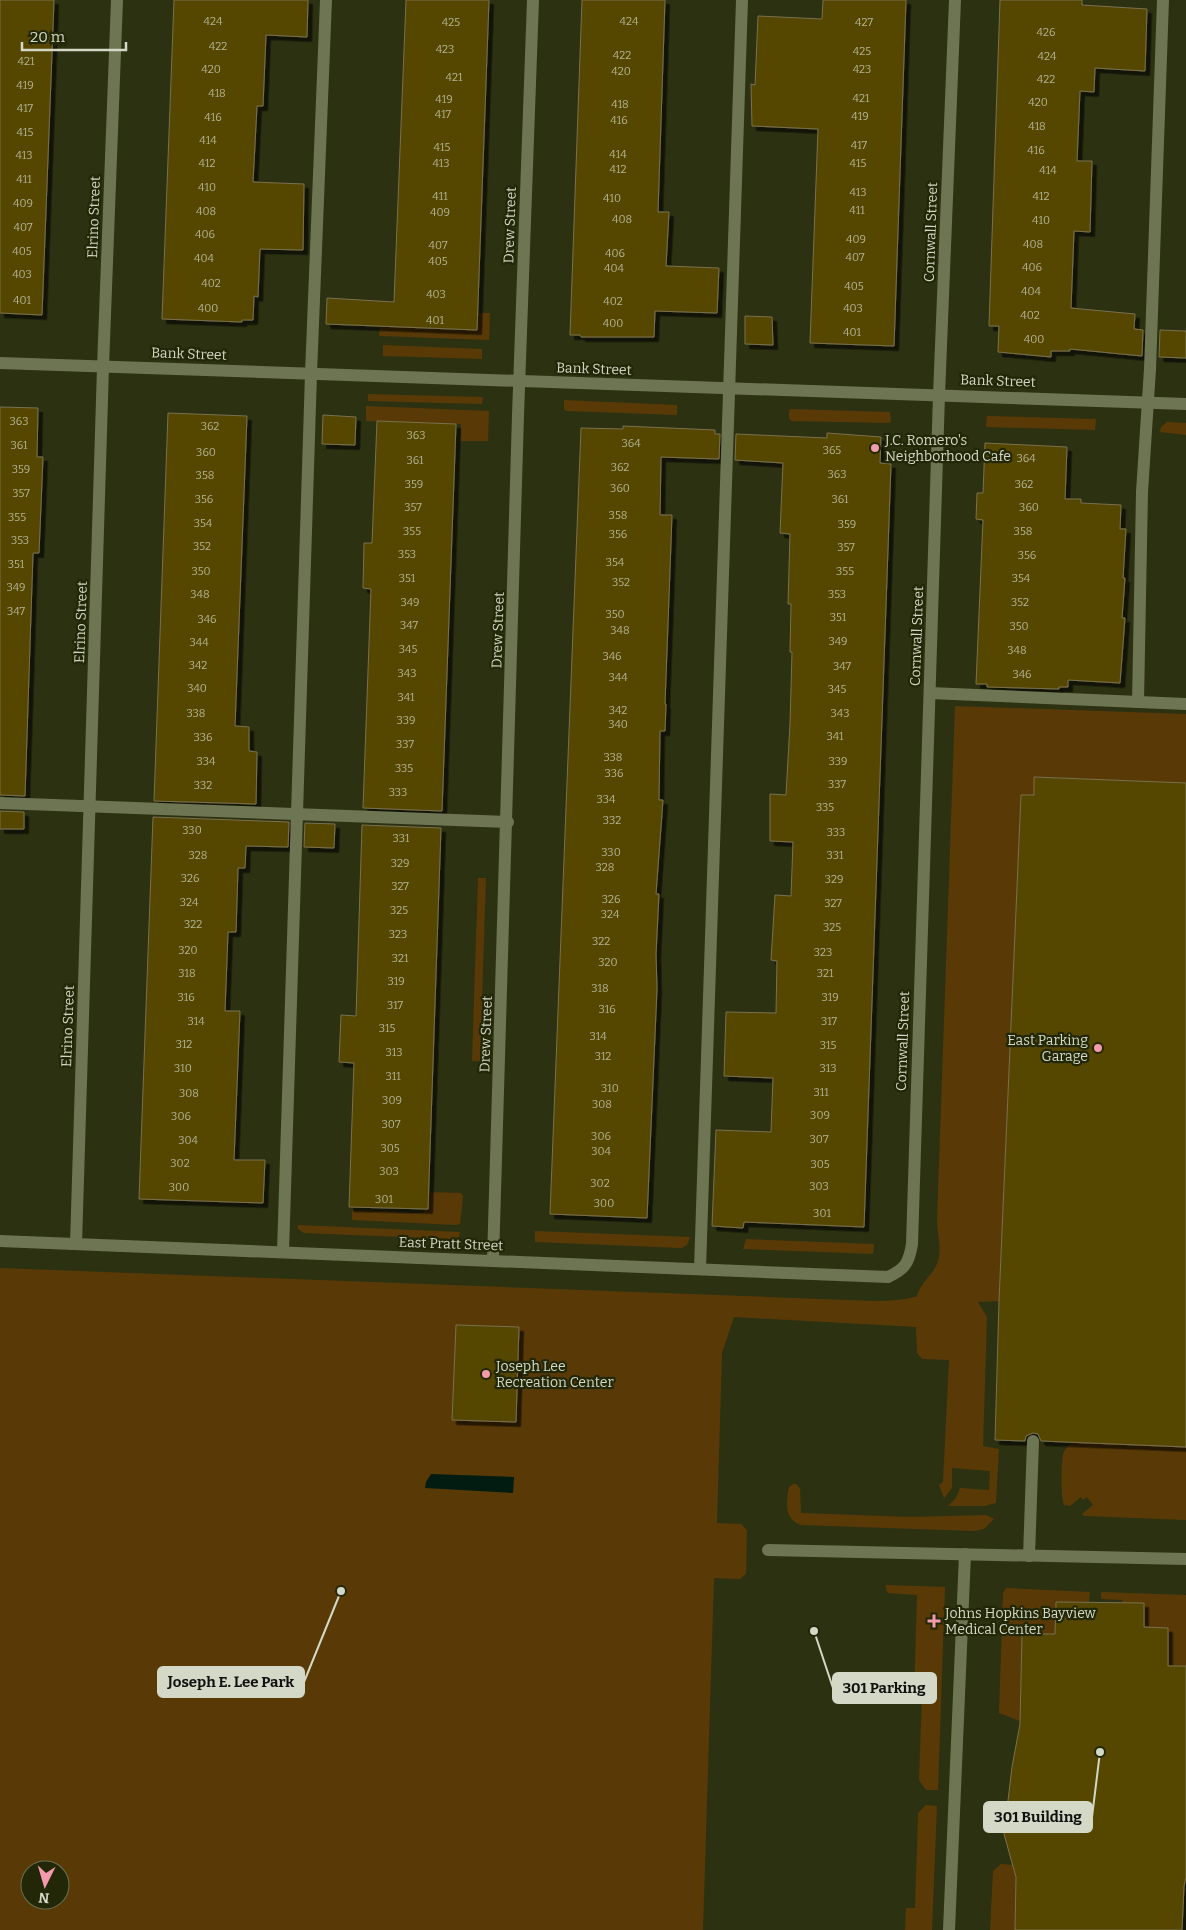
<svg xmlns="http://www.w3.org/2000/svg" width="1186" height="1930" font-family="Bitter,serif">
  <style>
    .green { fill: #593a07; fill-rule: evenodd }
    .water { fill: #021c11 }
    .building { fill: #554601; stroke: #7a714f; filter: url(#shadow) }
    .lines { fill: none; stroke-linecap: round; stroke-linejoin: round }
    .minor { stroke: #6e7553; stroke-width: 12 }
    .poi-dot { fill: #f39aab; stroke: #222707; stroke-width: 2 }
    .labels { text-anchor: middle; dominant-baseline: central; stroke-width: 4.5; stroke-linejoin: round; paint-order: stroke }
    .number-label { font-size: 11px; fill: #b4b495 }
    .street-label { font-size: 14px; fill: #d4d8c6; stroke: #222707 }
    .poi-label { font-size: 14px; fill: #d4d8c6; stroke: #222707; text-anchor: start }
    .leader { fill: none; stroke: #d4d8c6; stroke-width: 2 }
    .callout-dot { fill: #d4d8c6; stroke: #222707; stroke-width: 2 }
    .callout { fill: #d4d8c6; stroke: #d4d8c6; stroke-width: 2 }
    .callout-label { font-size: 15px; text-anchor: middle; font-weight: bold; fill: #111 }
  </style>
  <defs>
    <filter id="shadow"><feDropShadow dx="4.5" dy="4.5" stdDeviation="0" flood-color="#0009"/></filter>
  </defs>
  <rect width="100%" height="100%" fill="#2c3112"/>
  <!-- green -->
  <g class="green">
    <path d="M478,313H490L489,340L379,336L380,327L477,330Z"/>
    <path d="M383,345L482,349V359L383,356Z"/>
    <path d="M368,394L481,397L483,398L482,404L368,401Z"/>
    <path d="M564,400L677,405V415L566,411L564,409Z"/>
    <path d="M366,406L489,411L488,441H461V424L366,421Z"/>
    <path d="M791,409L890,412L891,422L888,423L791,421L789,418V410Z"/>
    <path d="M987,416L1096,419L1095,430L986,427Z"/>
    <path d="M1167,422L1186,423V435L1160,432L1161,427Z"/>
    <path d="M955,706L1186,714V783L1035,777L1034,795H1021L999,1301L978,1302L987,1317L983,1446L999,1449L996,1503L985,1506H948L956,1498L960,1488L989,1490L990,1471L952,1468V1488L944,1498L939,1485L943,1482L949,1360L922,1359L917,1353L916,1327L734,1317L722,1353L717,1523L741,1524L747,1530L746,1574L740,1579L714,1578L703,1930H0V1268L874,1301C885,1301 908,1300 917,1296C920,1283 934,1274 938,1261C942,1249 937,1232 937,1220ZM30,1870H60V1900H30Z"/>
    <path d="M478,878H486L480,1061H472Z"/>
    <path d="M428,1192L461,1193L463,1196L460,1224L456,1225L352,1220V1210L423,1213L424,1209H428Z"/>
    <path d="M298,1225L460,1232L459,1238L451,1239L304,1233L298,1229Z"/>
    <path d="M535,1231L690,1237L687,1245L682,1248L535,1242Z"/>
    <path d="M746,1239L874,1244L873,1254L743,1249Z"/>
    <path d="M1072,1442L1186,1447V1520L1084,1516L1082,1514L1093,1505L1087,1497L1083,1500L1081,1497L1070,1506L1064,1505C1061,1498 1061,1463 1063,1455C1064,1450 1068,1446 1072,1442Z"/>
    <path d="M793,1484H796L800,1488L801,1513L911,1517L986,1515L994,1519L984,1529L974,1531L801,1525C784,1519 786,1503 789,1487Z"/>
    <path d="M886,1585L945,1587L938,1790H926L919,1780L922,1695H914L917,1595L888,1593L886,1589Z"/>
    <path d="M1006,1588L1090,1592L1089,1602H1056L1055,1634H1022L1020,1721L999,1713L1003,1593Z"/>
    <path d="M1101,1592L1186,1595V1666H1168V1628L1144,1627L1123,1603L1122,1600L1101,1599Z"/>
    <path d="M926,1805L937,1806L932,1930H905L906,1908H915L918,1813Z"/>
    <path d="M1001,1864L1013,1865L1016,1877L1015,1930H990L993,1871Z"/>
  </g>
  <!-- water -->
  <path class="water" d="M431,1474L514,1477L513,1493L425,1488L426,1482Z"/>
  <!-- building -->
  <g class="building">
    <path d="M0,0H54L42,315L0,313Z"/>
    <path d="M174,0H308L307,37L266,35L263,106H257L253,182L304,184L303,250L260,249L258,297L254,296L253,320H242V322L162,319Z"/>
    <path d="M406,0H489L477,330L326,324L327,298L394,302Z"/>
    <path d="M582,0H665L658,212H669L666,266L719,268L717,313L655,311L654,337H581L580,335H570Z"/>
    <path d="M823,0H906L894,346L810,343L818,129L752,126L751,84L755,85L758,16L822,19Z"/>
    <path d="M1000,0H1082V5L1147,9L1145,71L1095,68L1094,92L1080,91L1077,161H1092L1090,232L1074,231L1071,308L1135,314L1134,329L1143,330L1142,356L1070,349V351H1051V357L998,352L999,326H989Z"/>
    <path d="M745,316L772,317L773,345L745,344Z"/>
    <path d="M1160,330L1186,331V358L1159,357Z"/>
    <path d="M0,407L38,408L37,457H43L39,553H33L25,796L0,795Z"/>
    <path d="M168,413L247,416L235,726L249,727V751L257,752L256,804L154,801Z"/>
    <path d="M323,415L356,417L355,445L322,444Z"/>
    <path d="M377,421L456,424L442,811L363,808L371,589L363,588L364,543H372Z"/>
    <path d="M623,426L715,430V434H720L719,459L661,457L660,515H672L665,704H666L665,731H660L659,800H663L656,894H659L656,954L657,989L647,1218L550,1214L581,428L623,429Z"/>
    <path d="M827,433L881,437L880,463L891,464L864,1227L744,1222L743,1228L712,1226L716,1130L771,1132L773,1078L724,1076L726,1012L776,1013L777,961L771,960L775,895L791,896L793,842L770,841V794L786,795L790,724L792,652H790L791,604H788L790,534L780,533L783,463L735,460L736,434L827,438Z"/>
    <path d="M985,443L1067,447L1065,499H1081V503L1121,505L1120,529H1126L1123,578H1125L1122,618H1125L1120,683L1068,680V687H1059V689L987,687V684H976L983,520L976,519L977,493H983Z"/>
    <path d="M1034,777L1186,783V1447L1041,1441L1038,1434L1033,1433L1026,1436L1025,1441L995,1440L999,1301L1021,795H1034Z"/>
    <path d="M0,811L24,812V829H0Z"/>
    <path d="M153,817L289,822L288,847L246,846L245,868H238L236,932H228L225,1011H240L234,1160H265L263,1203L139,1199Z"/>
    <path d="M305,823L335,824L334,848L304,847Z"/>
    <path d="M362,825L441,828L428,1209L349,1207L354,1063L339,1062L341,1015L356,1016Z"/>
    <path d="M456,1325L519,1327L516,1422L452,1420Z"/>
    <path d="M1056,1602L1144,1603V1627L1168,1628V1666H1186V1877L1184,1886L1182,1930H1015L1016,1877L1004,1834L1012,1767L1020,1724L1022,1634H1055Z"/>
  </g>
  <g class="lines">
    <!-- minor -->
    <g class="minor">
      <path d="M0,363L1186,404"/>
      <path d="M930,693L1186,704"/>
      <path d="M1138,702L1142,492L1150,369L1163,0"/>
      <path d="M0,803L508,822"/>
      <path d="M0,1241L888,1277C905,1269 909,1263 912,1244L939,395L955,0"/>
      <path d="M76,1244L103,367L117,0"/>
      <path d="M283,1252L311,374L326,0"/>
      <path d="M493,1260L518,415L533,0"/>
      <path d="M700,1269L742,0"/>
      <path d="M768,1550L1186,1559"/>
      <path d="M1029,1556L1033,1441"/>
      <path d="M949,1930L965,1554"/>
    </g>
  </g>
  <!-- markers -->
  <g class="poi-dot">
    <circle cx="875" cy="448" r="5"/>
    <circle cx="1098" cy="1048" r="5"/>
    <circle cx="486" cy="1374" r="5"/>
    <path d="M931.5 1613.5h5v5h5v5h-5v5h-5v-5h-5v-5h5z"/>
  </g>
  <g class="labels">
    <!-- number labels -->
    <g class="number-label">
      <text x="213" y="21">424</text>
      <text x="629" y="21">424</text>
      <text x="451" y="22">425</text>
      <text x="864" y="22">427</text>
      <text x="1046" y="32">426</text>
      <text x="218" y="46">422</text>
      <text x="445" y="49">423</text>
      <text x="862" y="51">425</text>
      <text x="622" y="55">422</text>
      <text x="1047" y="56">424</text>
      <text x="26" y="61">421</text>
      <text x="211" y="69">420</text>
      <text x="862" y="69">423</text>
      <text x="621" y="71">420</text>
      <text x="454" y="77">421</text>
      <text x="1046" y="79">422</text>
      <text x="25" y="85">419</text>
      <text x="217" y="93">418</text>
      <text x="861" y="98">421</text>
      <text x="444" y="99">419</text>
      <text x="1038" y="102">420</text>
      <text x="620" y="104">418</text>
      <text x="25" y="108">417</text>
      <text x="443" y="114">417</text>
      <text x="860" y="116">419</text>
      <text x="213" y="117">416</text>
      <text x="619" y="120">416</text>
      <text x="1037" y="126">418</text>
      <text x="25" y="132">415</text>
      <text x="208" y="140">414</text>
      <text x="859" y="145">417</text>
      <text x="442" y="147">415</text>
      <text x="1036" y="150">416</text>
      <text x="618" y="154">414</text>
      <text x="24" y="155">413</text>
      <text x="207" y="163">412</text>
      <text x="441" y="163">413</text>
      <text x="858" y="163">415</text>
      <text x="618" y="169">412</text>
      <text x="1048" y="170">414</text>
      <text x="24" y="179">411</text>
      <text x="207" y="187">410</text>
      <text x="858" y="192">413</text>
      <text x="440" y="196">411</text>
      <text x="1041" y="196">412</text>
      <text x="612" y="198">410</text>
      <text x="23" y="203">409</text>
      <text x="857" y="210">411</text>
      <text x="206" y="211">408</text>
      <text x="440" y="212">409</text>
      <text x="622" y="219">408</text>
      <text x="1041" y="220">410</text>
      <text x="23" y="227">407</text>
      <text x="205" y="234">406</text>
      <text x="856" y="239">409</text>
      <text x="1033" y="244">408</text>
      <text x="438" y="245">407</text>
      <text x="22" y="251">405</text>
      <text x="615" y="253">406</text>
      <text x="855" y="257">407</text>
      <text x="204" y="258">404</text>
      <text x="438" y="261">405</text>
      <text x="1032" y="267">406</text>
      <text x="614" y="268">404</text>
      <text x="22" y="274">403</text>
      <text x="211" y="283">402</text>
      <text x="854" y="286">405</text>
      <text x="1031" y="291">404</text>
      <text x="436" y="294">403</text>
      <text x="22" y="300">401</text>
      <text x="613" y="301">402</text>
      <text x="208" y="308">400</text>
      <text x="853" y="308">403</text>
      <text x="1030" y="315">402</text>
      <text x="435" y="320">401</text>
      <text x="613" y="323">400</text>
      <text x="852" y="332">401</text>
      <text x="1034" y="339">400</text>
      <text x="19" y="421">363</text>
      <text x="210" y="426">362</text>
      <text x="416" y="435">363</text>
      <text x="631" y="443">364</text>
      <text x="19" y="445">361</text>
      <text x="832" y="450">365</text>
      <text x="206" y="452">360</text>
      <text x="1026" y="458">364</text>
      <text x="415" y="460">361</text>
      <text x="620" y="467">362</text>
      <text x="21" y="469">359</text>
      <text x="837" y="474">363</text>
      <text x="205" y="475">358</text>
      <text x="414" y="484">359</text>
      <text x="1024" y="484">362</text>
      <text x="620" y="488">360</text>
      <text x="21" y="493">357</text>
      <text x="204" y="499">356</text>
      <text x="840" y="499">361</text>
      <text x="413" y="507">357</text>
      <text x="1029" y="507">360</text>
      <text x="618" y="515">358</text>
      <text x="17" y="517">355</text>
      <text x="203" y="523">354</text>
      <text x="847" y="524">359</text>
      <text x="412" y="531">355</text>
      <text x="1023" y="531">358</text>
      <text x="618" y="534">356</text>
      <text x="20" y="540">353</text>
      <text x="202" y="546">352</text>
      <text x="846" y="547">357</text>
      <text x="407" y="554">353</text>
      <text x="1027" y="555">356</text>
      <text x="615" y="562">354</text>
      <text x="16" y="564">351</text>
      <text x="201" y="571">350</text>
      <text x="845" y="571">355</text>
      <text x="407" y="578">351</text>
      <text x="1021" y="578">354</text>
      <text x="621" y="582">352</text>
      <text x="16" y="587">349</text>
      <text x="200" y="594">348</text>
      <text x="837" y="594">353</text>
      <text x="410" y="602">349</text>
      <text x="1020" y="602">352</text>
      <text x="16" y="611">347</text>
      <text x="615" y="614">350</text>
      <text x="838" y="617">351</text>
      <text x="207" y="619">346</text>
      <text x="409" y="625">347</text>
      <text x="1019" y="626">350</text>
      <text x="620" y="630">348</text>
      <text x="838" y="641">349</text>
      <text x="199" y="642">344</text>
      <text x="408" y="649">345</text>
      <text x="1017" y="650">348</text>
      <text x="612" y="656">346</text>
      <text x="198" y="665">342</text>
      <text x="842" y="666">347</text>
      <text x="407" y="673">343</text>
      <text x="1022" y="674">346</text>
      <text x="618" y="677">344</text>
      <text x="197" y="688">340</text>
      <text x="837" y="689">345</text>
      <text x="406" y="697">341</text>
      <text x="618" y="710">342</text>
      <text x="196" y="713">338</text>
      <text x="840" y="713">343</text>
      <text x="406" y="720">339</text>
      <text x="618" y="724">340</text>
      <text x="835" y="736">341</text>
      <text x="203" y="737">336</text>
      <text x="405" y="744">337</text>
      <text x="613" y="757">338</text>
      <text x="206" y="761">334</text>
      <text x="838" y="761">339</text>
      <text x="404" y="768">335</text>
      <text x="614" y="773">336</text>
      <text x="837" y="784">337</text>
      <text x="203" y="785">332</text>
      <text x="398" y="792">333</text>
      <text x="606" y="799">334</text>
      <text x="825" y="807">335</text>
      <text x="612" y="820">332</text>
      <text x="192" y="830">330</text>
      <text x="836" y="832">333</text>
      <text x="401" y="838">331</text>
      <text x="611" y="852">330</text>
      <text x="198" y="855">328</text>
      <text x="835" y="855">331</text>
      <text x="400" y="863">329</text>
      <text x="605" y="867">328</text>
      <text x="190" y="878">326</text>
      <text x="834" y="879">329</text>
      <text x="400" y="886">327</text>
      <text x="611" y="899">326</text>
      <text x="189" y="902">324</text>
      <text x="833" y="903">327</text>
      <text x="399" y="910">325</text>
      <text x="610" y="914">324</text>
      <text x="193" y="924">322</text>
      <text x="832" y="927">325</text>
      <text x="398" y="934">323</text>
      <text x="601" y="941">322</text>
      <text x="188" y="950">320</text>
      <text x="823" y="952">323</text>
      <text x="400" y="958">321</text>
      <text x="608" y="962">320</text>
      <text x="187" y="973">318</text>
      <text x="825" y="973">321</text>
      <text x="396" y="981">319</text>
      <text x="600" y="988">318</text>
      <text x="186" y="997">316</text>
      <text x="830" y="997">319</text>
      <text x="395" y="1005">317</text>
      <text x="607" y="1009">316</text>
      <text x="196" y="1021">314</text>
      <text x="829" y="1021">317</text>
      <text x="387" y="1028">315</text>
      <text x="598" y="1036">314</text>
      <text x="184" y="1044">312</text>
      <text x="828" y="1045">315</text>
      <text x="394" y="1052">313</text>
      <text x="603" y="1056">312</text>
      <text x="183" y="1068">310</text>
      <text x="828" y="1068">313</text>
      <text x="393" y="1076">311</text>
      <text x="610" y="1088">310</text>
      <text x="821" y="1092">311</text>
      <text x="189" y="1093">308</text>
      <text x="392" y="1100">309</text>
      <text x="602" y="1104">308</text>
      <text x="820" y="1115">309</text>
      <text x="181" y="1116">306</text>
      <text x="391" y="1124">307</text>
      <text x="601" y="1136">306</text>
      <text x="819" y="1139">307</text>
      <text x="188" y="1140">304</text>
      <text x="390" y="1148">305</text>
      <text x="601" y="1151">304</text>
      <text x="180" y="1163">302</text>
      <text x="820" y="1164">305</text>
      <text x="389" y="1171">303</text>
      <text x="600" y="1183">302</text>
      <text x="819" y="1186">303</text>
      <text x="179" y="1187">300</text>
      <text x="384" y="1199">301</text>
      <text x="604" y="1203">300</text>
      <text x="822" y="1213">301</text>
    </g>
    <!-- street labels -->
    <g class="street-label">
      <text transform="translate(94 217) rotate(-88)">Elrino Street</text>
      <text transform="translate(510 225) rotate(-88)">Drew Street</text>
      <text transform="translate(931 232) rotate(-88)">Cornwall Street</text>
      <text transform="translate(189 354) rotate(2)">Bank Street</text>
      <text transform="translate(594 369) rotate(2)">Bank Street</text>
      <text transform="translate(998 381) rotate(2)">Bank Street</text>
      <text transform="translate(81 622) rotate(-88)">Elrino Street</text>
      <text transform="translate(498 630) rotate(-88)">Drew Street</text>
      <text transform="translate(917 636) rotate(-88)">Cornwall Street</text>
      <text transform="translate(68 1026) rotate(-88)">Elrino Street</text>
      <text transform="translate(486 1034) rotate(-88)">Drew Street</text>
      <text transform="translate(903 1041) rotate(-88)">Cornwall Street</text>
      <text transform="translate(451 1244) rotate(2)">East Pratt Street</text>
    </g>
    <!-- poi labels -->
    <g class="poi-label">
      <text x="885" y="440">J.C. Romero's<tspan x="885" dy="16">Neighborhood Cafe</tspan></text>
      <text x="1088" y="1040" text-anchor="end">East Parking<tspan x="1088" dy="16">Garage</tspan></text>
      <text x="496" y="1366">Joseph Lee<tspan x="496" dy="16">Recreation Center</tspan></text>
      <text x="945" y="1613">Johns Hopkins Bayview<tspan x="945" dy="16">Medical Center</tspan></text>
    </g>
  </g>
  <!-- callouts -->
  <path class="leader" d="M341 1591L304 1682M814 1631L833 1688M1100 1752L1092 1817"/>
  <g class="callout-dot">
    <circle cx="341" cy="1591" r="5"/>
    <circle cx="814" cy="1631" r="5"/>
    <circle cx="1100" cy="1752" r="5"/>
  </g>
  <g class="callout">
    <rect x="158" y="1667" width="146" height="30" rx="5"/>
    <rect x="833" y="1673" width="103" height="30" rx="5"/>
    <rect x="984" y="1802" width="108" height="30" rx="5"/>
  </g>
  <g class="callout-label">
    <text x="231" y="1687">Joseph E. Lee Park</text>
    <text x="884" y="1693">301 Parking</text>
    <text x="1038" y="1822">301 Building</text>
  </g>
  <!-- north arrow -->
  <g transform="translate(45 1885) rotate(185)"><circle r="24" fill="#222707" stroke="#696e53"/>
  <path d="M0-4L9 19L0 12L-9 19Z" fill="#f39aab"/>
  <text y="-8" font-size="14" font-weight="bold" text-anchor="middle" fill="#d4d8c6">N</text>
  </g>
  <!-- scale -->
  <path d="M22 42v8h104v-8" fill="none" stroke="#d4d8c6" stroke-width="2.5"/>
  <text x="30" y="42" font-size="15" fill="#d4d8c6" stroke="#222707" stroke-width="4" paint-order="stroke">20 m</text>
</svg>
